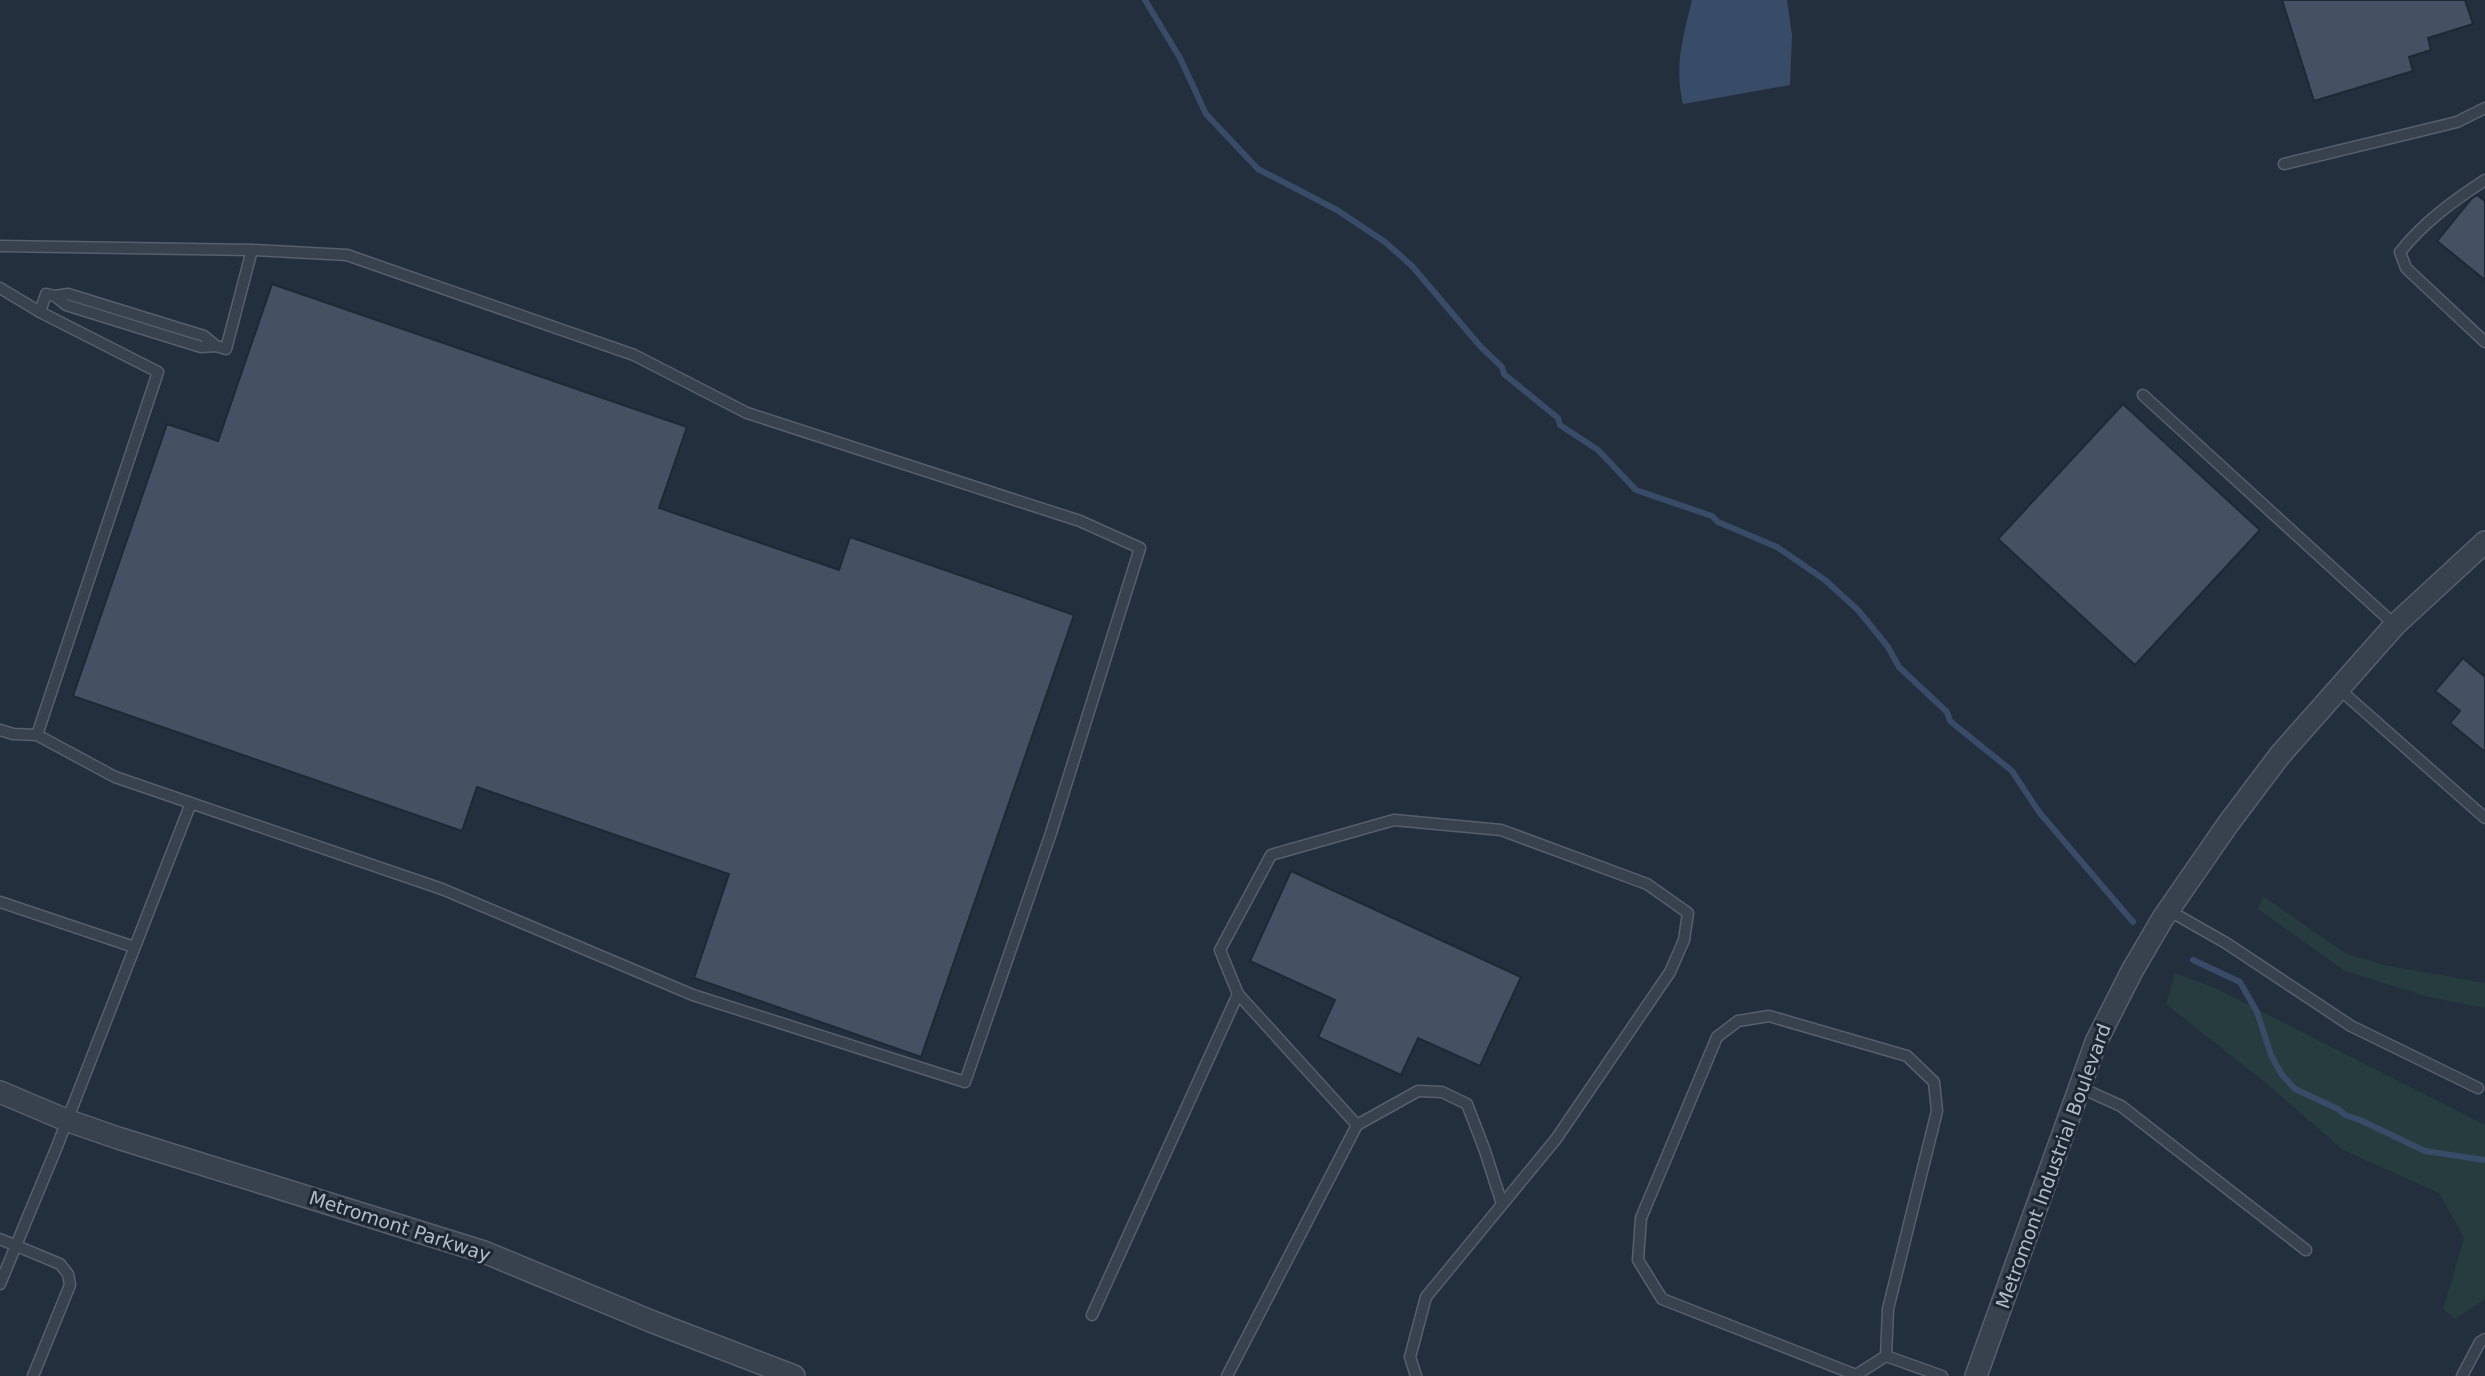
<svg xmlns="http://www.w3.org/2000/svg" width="2485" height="1376" font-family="'DejaVu Sans',sans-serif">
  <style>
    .green { fill: #263c3f }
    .water { fill: #394c67 }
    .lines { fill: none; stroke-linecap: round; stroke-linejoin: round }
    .stream { stroke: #394c67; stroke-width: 6 }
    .building { fill: #455162; stroke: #1f2835; stroke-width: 2 }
    .lane-casing { stroke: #565f6c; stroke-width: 13 }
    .street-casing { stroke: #565f6c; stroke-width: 24 }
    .lane { stroke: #38414e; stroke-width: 10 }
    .street { stroke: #38414e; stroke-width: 21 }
    .labels { text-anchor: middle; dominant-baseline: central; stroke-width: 6; stroke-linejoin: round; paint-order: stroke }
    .street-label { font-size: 19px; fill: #b4bcc9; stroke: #1d2633 }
  </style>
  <rect width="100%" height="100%" fill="#242f3e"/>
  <!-- green -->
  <g class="green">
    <path d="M2263,896L2345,953L2384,965L2485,983V1008L2429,997L2345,971L2258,909Z"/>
    <path d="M2175,973L2215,988L2485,1125V1299L2455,1319L2443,1309L2464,1238L2439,1193L2343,1150L2272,1088L2166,1004Z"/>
  </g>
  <!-- water -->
  <path class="water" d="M1692,0H1787L1792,35L1790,85L1683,104C1674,65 1683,38 1692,0Z"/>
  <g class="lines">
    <!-- stream -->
    <g class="stream">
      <path d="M1145,0L1180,58L1206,114L1258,169L1337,210L1385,242L1412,266L1480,346L1502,367L1504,374L1558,418L1560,425L1598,450L1636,490L1712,516L1718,522L1777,547L1825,580L1858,610L1888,647L1899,667L1947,712L1950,721L2012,771L2039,812L2133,922"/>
      <path d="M2193,960L2240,982L2257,1012L2271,1055L2282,1075L2295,1089L2338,1109L2345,1115L2360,1120L2425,1151L2485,1160"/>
    </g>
  </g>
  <!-- building -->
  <g class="building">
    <path d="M2282,0H2465L2473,24L2428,38L2431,50L2409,57L2413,71L2314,101Z"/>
    <path d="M2477,195L2485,201V280L2437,241L2471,199Z"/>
    <path d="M272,284L687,427L659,508L839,570L850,537L1074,615L921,1057L694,978L729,874L477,787L462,831L73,696L167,424L218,441Z"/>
    <path d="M2123,404L2260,530L2135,665L1998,539Z"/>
    <path d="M2463,658L2485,677V752L2450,723L2460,711L2435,691Z"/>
    <path d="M1291,871L1521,977L1480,1066L1418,1038L1401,1075L1318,1037L1335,1000L1250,961Z"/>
  </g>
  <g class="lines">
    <!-- lane casing -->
    <g class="lane-casing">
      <g id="lane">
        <path d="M2284,164L2457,122L2485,108"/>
        <path d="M2485,180C2453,201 2424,222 2400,252L2406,268L2485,342"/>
        <path d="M0,246L252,250L347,255L634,355L747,413L1080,521L1140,548L1051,833L965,1082L693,995L442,889L115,777L37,735L158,372L40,312L0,288"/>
        <path d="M55,296L66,305L201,347L216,346L226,349L252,250"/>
        <path d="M40,312L46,294L55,296L68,294L204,336L216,346"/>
        <path d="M2143,395L2395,625"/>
        <path d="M2338,688L2485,818"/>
        <path d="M0,730L13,734L37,735"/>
        <path d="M0,902L134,947"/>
        <path d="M2168,910L2226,943L2351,1026L2478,1088"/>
        <path d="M1238,994L1220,950L1271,855L1394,820L1501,830L1647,884L1688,913L1684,940L1670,972L1556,1139L1426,1297L1410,1357L1416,1376"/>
        <path d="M1769,1016L1907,1056L1934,1082L1937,1111L1888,1309L1886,1356L1856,1375L1662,1299L1638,1260L1641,1218L1717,1037L1738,1021Z"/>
        <path d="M2079,1087L2121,1106L2306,1250"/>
        <path d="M0,1239L60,1264L68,1274L70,1285L33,1376"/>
        <path d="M0,1284L56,1149L191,803"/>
        <path d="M1092,1315L1238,994L1357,1125"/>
        <path d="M1886,1356L1942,1376"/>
        <path d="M1227,1376L1357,1125L1418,1091L1442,1092L1467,1104L1485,1151L1502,1204"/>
        <path d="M2462,1376L2480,1342L2485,1339"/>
      </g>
    </g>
    <!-- street casing -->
    <g class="street-casing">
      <g id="street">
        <path d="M0,1092L66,1120L118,1138L484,1252L653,1322L794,1376"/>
        <path d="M1976,1376L2096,1042L2132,971L2163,918L2228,824L2280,755L2395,625L2485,542"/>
      </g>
    </g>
    <!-- lane -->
    <use href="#lane" class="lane"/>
    <!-- street -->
    <use href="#street" class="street"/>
  </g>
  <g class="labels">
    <!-- street labels -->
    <g class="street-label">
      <text transform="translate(2053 1166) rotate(-70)">Metromont Industrial Boulevard</text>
      <text transform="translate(400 1226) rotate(18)">Metromont Parkway</text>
    </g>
  </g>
</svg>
